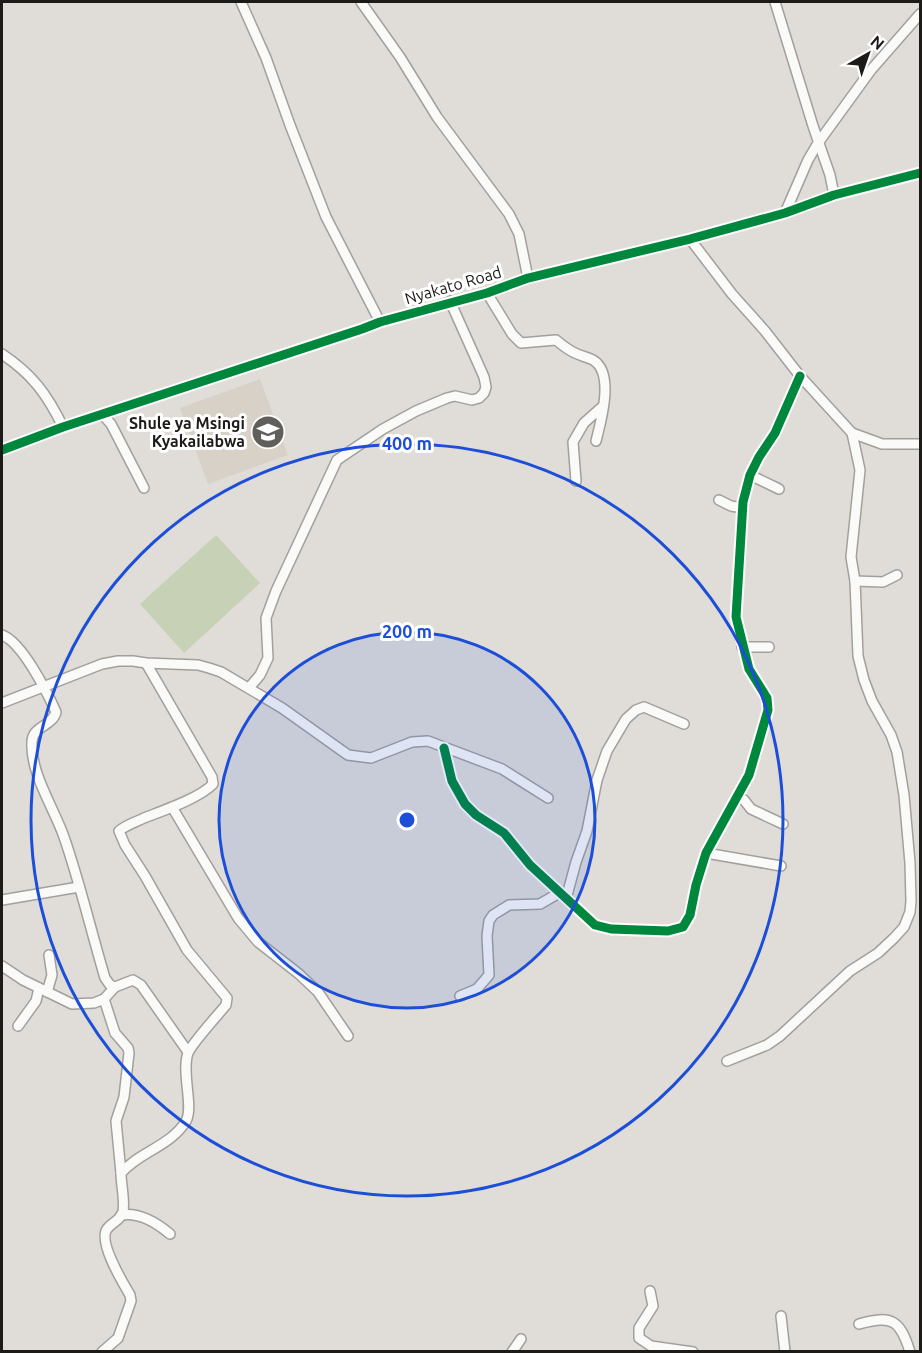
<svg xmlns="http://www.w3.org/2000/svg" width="922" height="1353" font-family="Ubuntu,sans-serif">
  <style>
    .built { fill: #d7d1c8 }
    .green { fill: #c6d1b5 }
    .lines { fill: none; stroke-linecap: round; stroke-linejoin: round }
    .minor-casing { stroke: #a2a09d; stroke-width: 12 }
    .minor { stroke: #fafaf9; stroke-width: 9 }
    .cycleway-casing { stroke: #fff; stroke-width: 13 }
    .cycleway { stroke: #00873e; stroke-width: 9 }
    .ring { fill: none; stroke: #1d4ed8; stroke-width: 3 }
    .labels { text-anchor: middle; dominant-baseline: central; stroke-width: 6; stroke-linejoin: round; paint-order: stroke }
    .street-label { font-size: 16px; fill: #1d1b18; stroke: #fff }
    .poi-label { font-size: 16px; font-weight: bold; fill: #1d1b18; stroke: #fff; text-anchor: end }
    .centre { fill: #1d4ed8; stroke: #fff; stroke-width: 3 }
    .ring-label { font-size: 18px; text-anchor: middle; font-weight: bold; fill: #1d4ed8; stroke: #fff; stroke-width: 6; stroke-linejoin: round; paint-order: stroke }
  </style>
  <rect width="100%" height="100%" fill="#e0ddd9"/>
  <!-- built -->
  <path class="built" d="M260,379L288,455L208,484L180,408Z"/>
  <!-- green -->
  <path class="green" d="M216,535L260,583L184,653L140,604Z"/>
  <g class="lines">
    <!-- minor casing -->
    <g class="minor-casing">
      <g id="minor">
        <path d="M241,2L266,58L290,125L326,217L380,322"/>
        <path d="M361,2L400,57L437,117L509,214L519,234L528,278"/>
        <path d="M775,2L813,126L830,175L834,195"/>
        <path d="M785,213L808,160L818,143L871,70L920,14"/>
        <path d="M690,239L732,294L765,331L800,376L852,433L882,444H920"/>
        <path d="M487,293L512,334L521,343L556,340C562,345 568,350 575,353C581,356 587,357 593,360C615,373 601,421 596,441"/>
        <path d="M2,354C32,374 47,394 63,427"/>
        <path d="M102,414L111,424L144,488"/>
        <path d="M2,450L63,427L362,329L380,322L487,293L528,278L690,239L785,213L834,195L920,173"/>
        <path d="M750,475L779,489"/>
        <path d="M576,481L573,442L584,423L603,406"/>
        <path d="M719,500L731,506L743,508"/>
        <path d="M855,581L883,582L897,575"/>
        <path d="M2,635C22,642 47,692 56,712C53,726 32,726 32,742C30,773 54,808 64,837C80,883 91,931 105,978L110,985L115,987L133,980L141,985L188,1052"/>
        <path d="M742,647H769"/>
        <path d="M249,688L260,675L268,658L266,618L276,591L337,460L383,429L416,411L447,398L455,396L472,400L479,398L484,393L486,387L484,377L450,301"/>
        <path d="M2,703L102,664L118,661H133L146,663L198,665L209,668L221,672L282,708L348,755L371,758L412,742L428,741L502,769L548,798"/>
        <path d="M444,748L452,781L465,804L476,815L504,833L530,865L595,925L611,929L668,931L683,927L690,915L696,885L706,853L749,775L768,710L767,698L749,669L736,617L743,502L750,475L759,457L775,433L800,376"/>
        <path d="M737,797L744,800L751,809L783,824"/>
        <path d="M172,807L238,918L258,942L299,974L318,992L348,1036"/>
        <path d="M706,853L781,866"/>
        <path d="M566,899L576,862L587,831L597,780L607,751L626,719L636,710L644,707L684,724"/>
        <path d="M2,900L79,887"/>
        <path d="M2,966L23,980L72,1004L94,1003L104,999L115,987"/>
        <path d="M47,992L52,975L49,955"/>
        <path d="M460,996L477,989L489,975L487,936L489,921L493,915L509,905L540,904L559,893"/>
        <path d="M104,999L115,1033L128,1048L129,1053L124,1097L116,1121L121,1173"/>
        <path d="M18,1026L36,1001L39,988"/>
        <path d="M727,1061L767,1045L780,1036L850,971L878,953L894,938L904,927L910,912L911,901L910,863L904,795L897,752L891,735L872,701L864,680L858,656L855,581L851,557L860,470L852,433"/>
        <path d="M121,1215C139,1212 157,1223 170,1234"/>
        <path d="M650,1291L653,1306L639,1328V1338L651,1346L693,1352"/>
        <path d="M781,1316L785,1352"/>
        <path d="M859,1324C891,1315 900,1319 910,1352"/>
        <path d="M102,1352L118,1338L131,1301L130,1295C123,1283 98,1242 107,1229C112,1222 120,1221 123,1212C125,1200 121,1185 121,1173C139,1152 171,1146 186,1121C194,1107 181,1072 188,1053C192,1043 218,1015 226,1005L227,998L187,950L145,876L125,845L119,831C126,825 136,822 144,818C162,811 200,798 213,784L212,777L146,663"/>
        <path d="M512,1352L521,1339"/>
      </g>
    </g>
    <!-- minor -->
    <use href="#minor" class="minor"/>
    <!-- cycleway casing -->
    <g class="cycleway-casing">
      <g id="cycleway">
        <path d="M2,450L63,427L362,329L380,322L487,293L528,278L690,239L785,213L834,195L920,173"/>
        <path d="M444,748L452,781L465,804L476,815L504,833L530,865L595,925L611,929L668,931L683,927L690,915L696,885L706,853L749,775L768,710L767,698L749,669L736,617L743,502L750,475L759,457L775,433L800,376"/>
      </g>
    </g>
    <!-- cycleway -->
    <use href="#cycleway" class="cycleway"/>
  </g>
  <!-- distance rings -->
  <circle cx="407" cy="820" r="188" fill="#1d4ed8" fill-opacity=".12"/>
  <g class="ring">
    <circle cx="407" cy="820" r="188"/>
    <circle cx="407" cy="820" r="376"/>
  </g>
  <!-- icons -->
  <defs>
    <g id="school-disc" transform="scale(1.725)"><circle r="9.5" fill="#615f5c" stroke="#fff"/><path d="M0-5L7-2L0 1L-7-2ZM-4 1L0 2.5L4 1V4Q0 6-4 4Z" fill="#fff"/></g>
  </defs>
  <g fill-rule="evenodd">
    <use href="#school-disc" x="268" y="432"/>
  </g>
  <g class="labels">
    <!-- street labels -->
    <g class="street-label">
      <text transform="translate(453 285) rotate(-16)">Nyakato Road</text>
    </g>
    <!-- poi labels -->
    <g class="poi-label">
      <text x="245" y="423">Shule ya Msingi<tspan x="245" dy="18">Kyakailabwa</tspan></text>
    </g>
  </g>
  <circle cx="407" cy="820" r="9" class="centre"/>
  <g class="ring-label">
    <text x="407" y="450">400 m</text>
    <text x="407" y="638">200 m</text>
  </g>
  <!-- border -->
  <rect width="922" height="1353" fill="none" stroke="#1d1b18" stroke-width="6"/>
  <!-- north arrow -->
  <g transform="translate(868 54) rotate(40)" stroke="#ffffff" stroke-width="4.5" paint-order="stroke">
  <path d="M0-4.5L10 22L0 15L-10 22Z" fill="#1d1b18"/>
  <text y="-9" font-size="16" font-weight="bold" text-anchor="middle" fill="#1d1b18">N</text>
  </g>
</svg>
